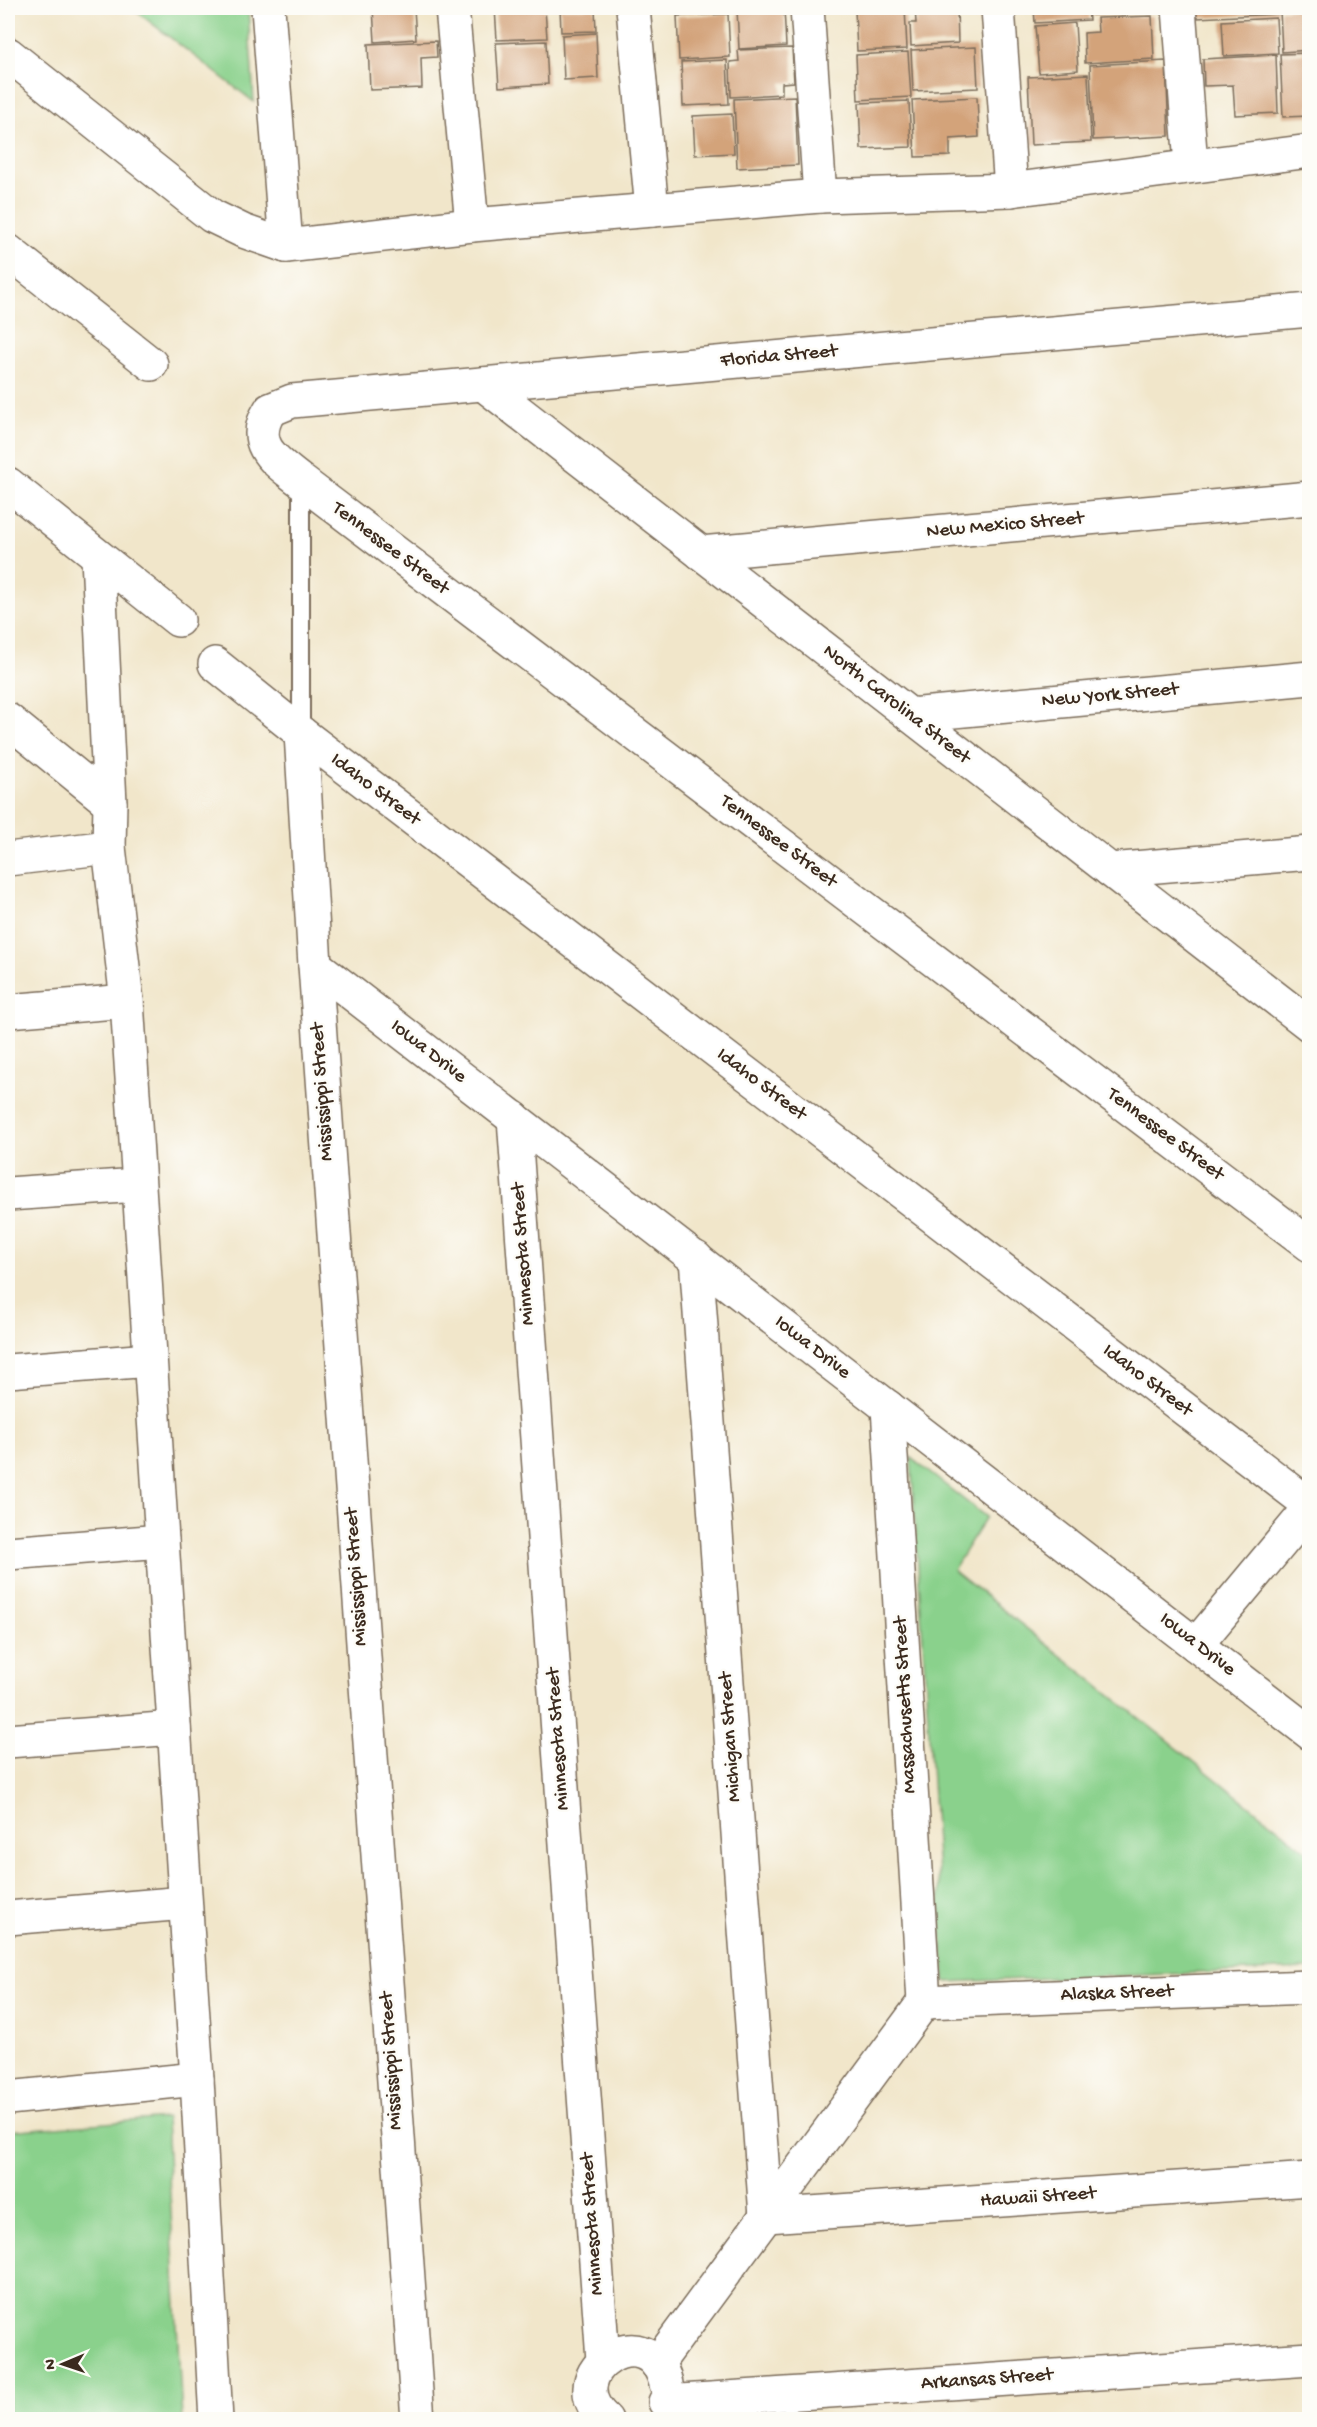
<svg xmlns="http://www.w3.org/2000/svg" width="1317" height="2427" font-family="'Gochi Hand',sans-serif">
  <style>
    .green { fill: #8ad18c; stroke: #627e55; stroke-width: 1.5 }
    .building { fill: #d3a37a }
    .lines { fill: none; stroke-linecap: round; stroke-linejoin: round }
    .service-casing { stroke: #7b6c5a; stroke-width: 20 }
    .minor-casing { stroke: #7b6c5a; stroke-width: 36 }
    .service { stroke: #fff; stroke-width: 16 }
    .minor { stroke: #fff; stroke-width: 33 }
    .labels { text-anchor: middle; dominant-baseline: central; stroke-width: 5; stroke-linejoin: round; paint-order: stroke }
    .street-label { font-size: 20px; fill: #3b2a1e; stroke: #fdfcf7 }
  </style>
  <rect width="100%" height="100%" fill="#fdfcf7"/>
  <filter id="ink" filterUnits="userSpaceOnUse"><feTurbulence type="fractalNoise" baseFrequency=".0167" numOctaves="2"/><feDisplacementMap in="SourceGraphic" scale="12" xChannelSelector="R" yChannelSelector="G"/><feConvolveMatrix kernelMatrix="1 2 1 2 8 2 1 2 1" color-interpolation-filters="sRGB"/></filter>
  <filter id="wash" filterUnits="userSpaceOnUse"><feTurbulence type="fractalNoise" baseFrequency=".008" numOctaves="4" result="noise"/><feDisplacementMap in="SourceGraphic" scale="24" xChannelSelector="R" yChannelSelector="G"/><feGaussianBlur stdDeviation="1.35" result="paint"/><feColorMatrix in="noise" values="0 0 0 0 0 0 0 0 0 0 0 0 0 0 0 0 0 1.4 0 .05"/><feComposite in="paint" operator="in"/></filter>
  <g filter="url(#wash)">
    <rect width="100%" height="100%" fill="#f1e6ca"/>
    <!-- green -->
    <g class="green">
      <path d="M132,8H248L254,102Z"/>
      <path d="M911,1458L986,1517L953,1570L1309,1853V1969L945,1982Z"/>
      <path d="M166,2118L182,2419H8V2131Z"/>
    </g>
    <g id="blocks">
      <!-- building -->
      <g class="building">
        <path d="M373,8H414L416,39L375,42Z"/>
        <path d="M495,8H545L547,38L497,40Z"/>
        <path d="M560,8H595L596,31L561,32Z"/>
        <path d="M678,8H725V11L679,13Z"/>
        <path d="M784,8L786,46L739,49L737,9Z"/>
        <path d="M905,8L907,49L857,51L855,10Z"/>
        <path d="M915,8H957L958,43L911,46L910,23H916Z"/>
        <path d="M1034,8H1088L1089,20L1035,23Z"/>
        <path d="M1091,8H1151V13L1092,15Z"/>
        <path d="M1196,8H1278V14L1197,18Z"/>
        <path d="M1310,8V50L1282,52L1280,10Z"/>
        <path d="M728,14L730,57L679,60L677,16Z"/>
        <path d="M1152,16L1154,59L1085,63L1084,33L1098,32L1097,18Z"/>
        <path d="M1276,18L1278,53L1224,56L1222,21Z"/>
        <path d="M1075,23L1078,70L1039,73L1035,26Z"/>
        <path d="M596,33L598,78L564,80L562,35Z"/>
        <path d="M436,41L437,57L421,58L422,88L370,90L368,44Z"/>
        <path d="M546,41L548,84L499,87L496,43Z"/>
        <path d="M976,47L978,88L913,91L911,50Z"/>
        <path d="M792,48L794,82L782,83V94L731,97L730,62L739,61L738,50Z"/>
        <path d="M908,52L911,97L858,100L856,55Z"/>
        <path d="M1310,53V116L1283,117L1280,54Z"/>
        <path d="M1276,55L1278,113L1235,115L1233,85L1204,86L1203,59Z"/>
        <path d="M727,60L729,104L683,106L681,62Z"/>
        <path d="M1166,61L1169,136L1093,140L1090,65Z"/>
        <path d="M1088,74L1091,142L1031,145L1028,77Z"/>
        <path d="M795,96L798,165L737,168L734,99Z"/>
        <path d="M977,97L979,137L950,139V156L915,157L912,100Z"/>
        <path d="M909,101L911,147L861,149L859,103Z"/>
        <path d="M732,114L734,153L695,155L693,116Z"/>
      </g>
    </g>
  </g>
  <g filter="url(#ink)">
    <use href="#blocks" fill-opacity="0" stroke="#7b6c5a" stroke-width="1.5"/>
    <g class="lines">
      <!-- service casing -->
      <g class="service-casing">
        <path id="service" d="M301,481V733"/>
      </g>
      <!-- minor casing -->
      <g class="minor-casing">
        <g id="minor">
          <path d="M268,8L286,246"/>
          <path d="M452,8L472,225"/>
          <path d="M633,8L652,210"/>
          <path d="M807,8L820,196"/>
          <path d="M998,8L1011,190"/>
          <path d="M1179,8L1191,165"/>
          <path d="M8,54L212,216L243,231L286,246L472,225L820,196L1011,190L1310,151"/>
          <path d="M8,251L151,364"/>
          <path d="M1310,310L292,401L270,410C248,445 276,461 301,481L1310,1245"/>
          <path d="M483,384L1310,1025"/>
          <path d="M8,484L178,620"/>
          <path d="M701,553L1310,498"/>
          <path d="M98,557L110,803L109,847L127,1001L197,2079L216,2420"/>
          <path d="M215,664L301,733L1310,1505"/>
          <path d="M910,715L1310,678"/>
          <path d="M8,720L110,803"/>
          <path d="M301,733L315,965L418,2420"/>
          <path d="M8,859L109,847"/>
          <path d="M1110,870L1310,853"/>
          <path d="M315,965L1310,1733"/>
          <path d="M8,1011L127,1001"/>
          <path d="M514,1118L603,2360"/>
          <path d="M8,1194L138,1185"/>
          <path d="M696,1258L766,2216L1310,2179"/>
          <path d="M8,1371L150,1360"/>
          <path d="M888,1407L924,2002"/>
          <path d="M8,1553L162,1541"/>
          <path d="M1196,1645L1310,1508"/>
          <path d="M8,1741L174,1728"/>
          <path d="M8,1918L185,1903"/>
          <path d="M924,2002L1310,1987"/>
          <path d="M8,2098L197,2079"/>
          <path d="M657,2364L924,2002"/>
          <path d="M665,2402L1310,2359"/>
          <path d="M606,2420C552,2373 650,2312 666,2384"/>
        </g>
      </g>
      <!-- service -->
      <use href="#service" class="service"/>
      <!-- minor -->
      <use href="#minor" class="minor"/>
    </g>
  </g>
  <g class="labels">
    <!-- street labels -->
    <g class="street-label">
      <text transform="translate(779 357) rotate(-5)">Florida Street</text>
      <text transform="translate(1005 526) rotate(-5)">New Mexico Street</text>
      <text transform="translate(390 549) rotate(37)">Tennessee Street</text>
      <text transform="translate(1110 696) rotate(-5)">New York Street</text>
      <text transform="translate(896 705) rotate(38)">North Carolina Street</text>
      <text transform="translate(375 790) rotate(37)">Idaho Street</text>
      <text transform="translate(778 842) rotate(37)">Tennessee Street</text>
      <text transform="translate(428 1052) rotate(38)">Iowa Drive</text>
      <text transform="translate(761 1085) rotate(37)">Idaho Street</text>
      <text transform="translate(323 1092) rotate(-94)">Mississippi Street</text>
      <text transform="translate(1165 1135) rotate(37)">Tennessee Street</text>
      <text transform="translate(524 1254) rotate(-94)">Minnesota Street</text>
      <text transform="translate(812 1348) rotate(38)">Iowa Drive</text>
      <text transform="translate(1147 1381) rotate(37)">Idaho Street</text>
      <text transform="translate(357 1577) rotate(-94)">Mississippi Street</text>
      <text transform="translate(1197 1645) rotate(38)">Iowa Drive</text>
      <text transform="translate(906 1705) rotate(-93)">Massachusetts Street</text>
      <text transform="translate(731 1737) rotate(-94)">Michigan Street</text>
      <text transform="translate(559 1739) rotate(-94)">Minnesota Street</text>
      <text transform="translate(1117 1994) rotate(-2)">Alaska Street</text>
      <text transform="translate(392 2061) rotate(-94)">Mississippi Street</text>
      <text transform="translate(1038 2198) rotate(-4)">Hawaii Street</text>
      <text transform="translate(593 2224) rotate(-94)">Minnesota Street</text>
      <text transform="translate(987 2380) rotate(-4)">Arkansas Street</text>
    </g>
  </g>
  <!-- margin -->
  <rect width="1317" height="2427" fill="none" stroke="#fdfcf7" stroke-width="30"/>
  <!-- north arrow -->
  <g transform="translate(63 2364) rotate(268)" stroke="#fdfcf7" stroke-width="4.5" paint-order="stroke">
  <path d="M0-4.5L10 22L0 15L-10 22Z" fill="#3b2a1e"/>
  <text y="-9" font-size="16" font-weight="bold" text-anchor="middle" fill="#3b2a1e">N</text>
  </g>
</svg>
